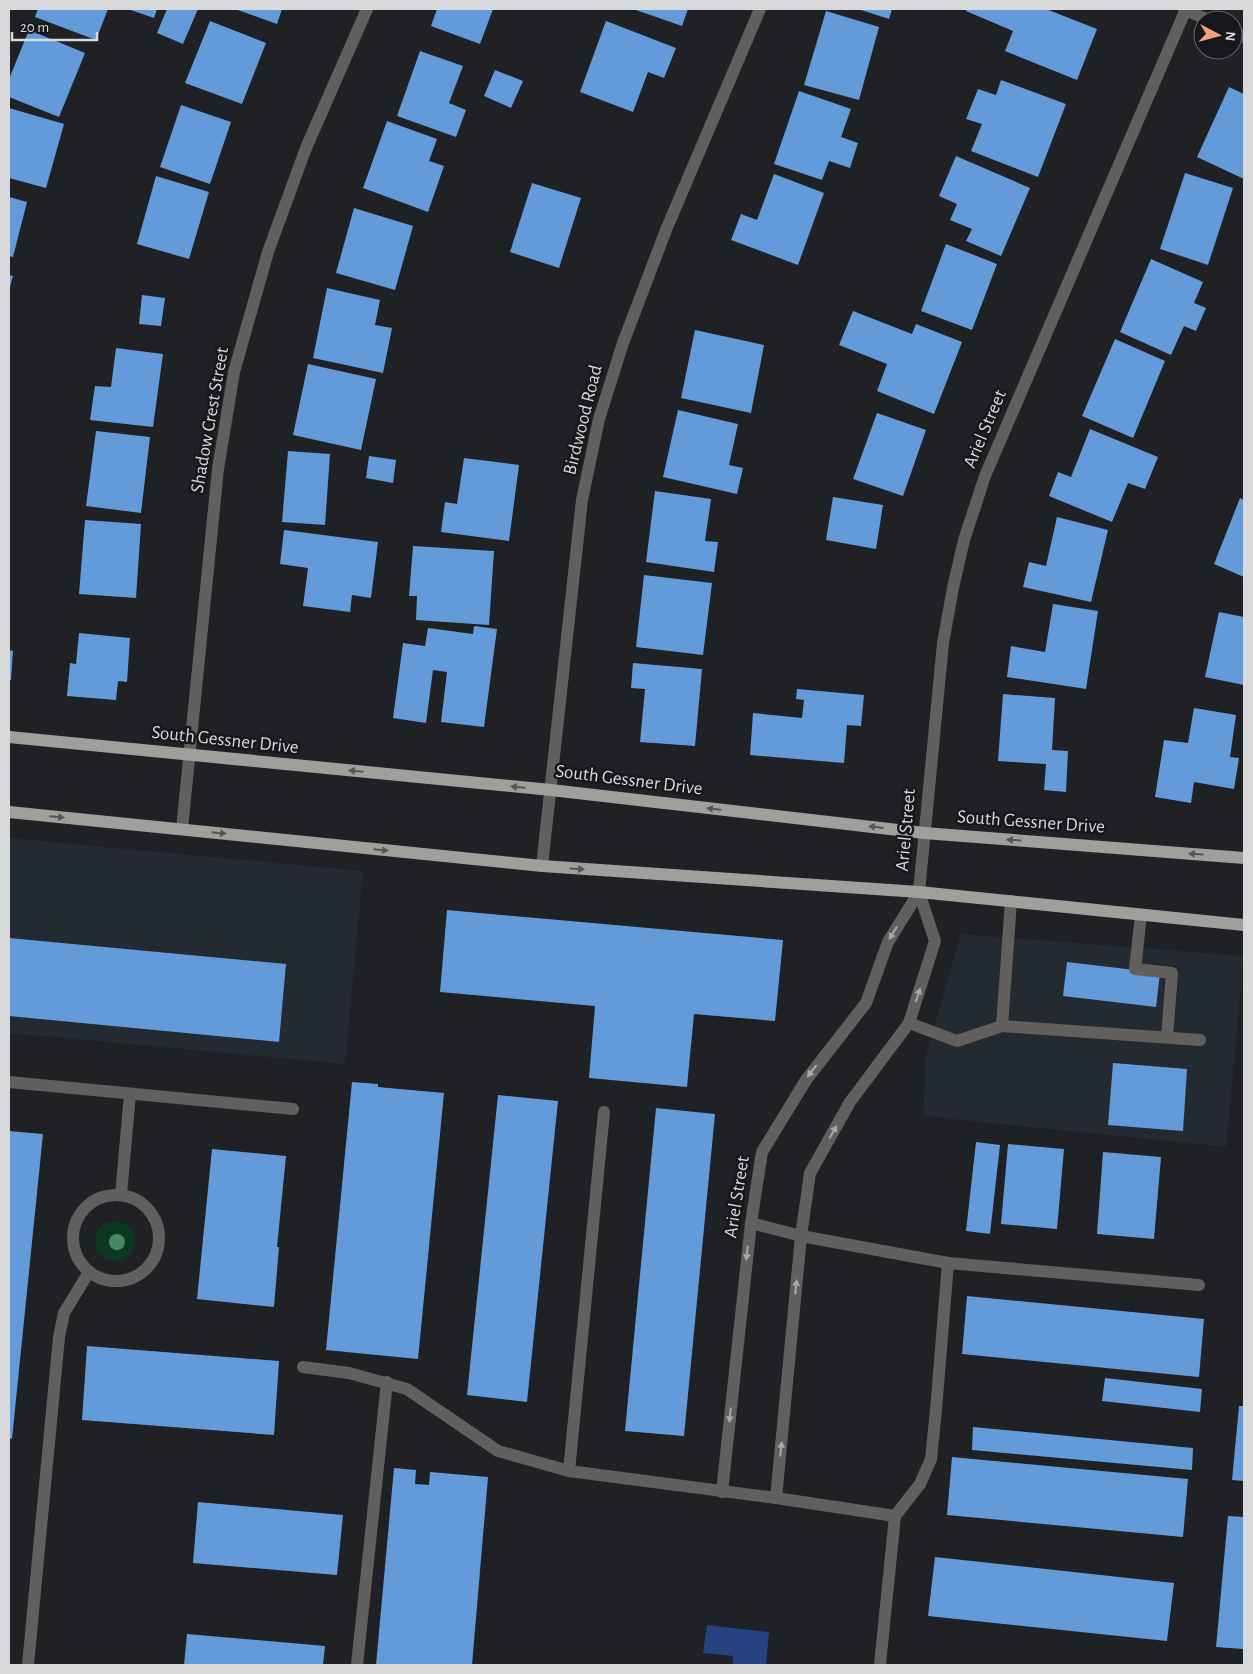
<svg xmlns="http://www.w3.org/2000/svg" width="1253" height="1674" font-family="'Alegreya Sans',sans-serif">
  <style>
    .built { fill: #242a31 }
    .green { fill: #0e3721 }
    .water { fill: #264281 }
    .building { fill: #639bda }
    .lines { fill: none; stroke-linecap: round; stroke-linejoin: round }
    .minor { stroke: #61605e; stroke-width: 12 }
    .major { stroke: #a19f9c; stroke-width: 12 }
    .tree { fill: #478764 }
    .oneway { fill: #555 }
    .oneway2 { fill: #a8a9a9 }
    .labels { text-anchor: middle; dominant-baseline: central; stroke-width: 5; stroke-linejoin: round; paint-order: stroke }
    .street-label { font-size: 19px; fill: #d7d9db; stroke: #16181b }
  </style>
  <rect width="100%" height="100%" fill="#1f2124"/>
  <!-- built -->
  <g class="built">
    <path d="M9,838L363,871L345,1064L9,1033Z"/>
    <path d="M961,934L1244,956L1226,1147L923,1116L926,1055Z"/>
  </g>
  <!-- green -->
  <circle class="green" cx="115" cy="1241" r="20"/>
  <!-- water -->
  <path class="water" d="M707,1625L769,1632L766,1665H733V1656L703,1653Z"/>
  <!-- building -->
  <g class="building">
    <path d="M38,9H108L96,40L35,17Z"/>
    <path d="M128,9H157L154,18Z"/>
    <path d="M167,9H198L183,44L157,33Z"/>
    <path d="M235,9H282L277,24Z"/>
    <path d="M437,9H493L480,44L431,26Z"/>
    <path d="M633,9H688L682,26Z"/>
    <path d="M858,9H892L889,19Z"/>
    <path d="M967,9H1046L1097,29L1077,80L1005,51L1013,31L966,11Z"/>
    <path d="M826,11L879,27L859,100L804,85Z"/>
    <path d="M210,21L266,43L242,104L185,83Z"/>
    <path d="M606,21L676,48L664,78L648,72L633,112L580,92Z"/>
    <path d="M29,30L85,53L59,117L9,97V79Z"/>
    <path d="M420,51L463,66L449,103L466,110L456,137L397,116Z"/>
    <path d="M495,70L523,81L511,108L484,96Z"/>
    <path d="M1001,80L1066,104L1038,177L971,151L982,124L966,119L978,89L996,95Z"/>
    <path d="M1229,87L1244,94V179L1197,157Z"/>
    <path d="M799,91L851,109L841,137L858,143L850,168L829,161L822,180L774,164Z"/>
    <path d="M181,105L231,122L210,184L160,167Z"/>
    <path d="M9,108L64,124L46,188L9,178Z"/>
    <path d="M387,121L437,139L429,161L444,166L428,212L363,188Z"/>
    <path d="M956,156L1030,188L1001,256L966,241L972,229L950,220L957,204L939,196Z"/>
    <path d="M1185,173L1233,188L1208,265L1160,249Z"/>
    <path d="M774,174L824,193L798,265L731,240L741,214L757,220Z"/>
    <path d="M156,176L209,192L189,259L137,244Z"/>
    <path d="M532,183L581,198L559,268L510,252Z"/>
    <path d="M9,197L27,202L13,257L9,256Z"/>
    <path d="M354,208L413,226L395,290L336,273Z"/>
    <path d="M946,244L997,264L972,330L921,311Z"/>
    <path d="M1151,259L1203,282L1194,303L1206,308L1196,331L1184,326L1171,355L1120,332Z"/>
    <path d="M9,275L13,276L9,290Z"/>
    <path d="M327,288L380,300L375,325L392,328L383,373L313,358Z"/>
    <path d="M142,295L165,298L161,326L139,324Z"/>
    <path d="M853,311L912,334L916,324L962,342L934,414L877,391L887,364L839,345Z"/>
    <path d="M695,330L764,345L751,413L681,398Z"/>
    <path d="M1115,339L1165,361L1133,438L1082,416Z"/>
    <path d="M116,348L163,354L153,427L90,420L95,386L111,387Z"/>
    <path d="M308,364L376,379L361,450L293,435Z"/>
    <path d="M678,410L738,424L729,465L743,468L737,494L663,477Z"/>
    <path d="M877,413L926,430L903,496L853,479Z"/>
    <path d="M1090,429L1158,457L1145,489L1128,483L1112,522L1049,496L1058,472L1071,477Z"/>
    <path d="M96,431L150,437L141,513L86,506Z"/>
    <path d="M288,451L330,454L325,525L282,522Z"/>
    <path d="M369,456L396,460L393,483L366,478Z"/>
    <path d="M464,458L519,465L509,541L441,532L445,502L457,504Z"/>
    <path d="M655,491L711,499L705,541L718,542L714,572L646,562Z"/>
    <path d="M833,497L883,505L876,549L826,540Z"/>
    <path d="M1240,498L1244,500V577L1214,564Z"/>
    <path d="M1057,517L1108,530L1091,602L1023,587L1029,562L1046,566Z"/>
    <path d="M85,520L141,524L136,598L79,594Z"/>
    <path d="M284,530L378,542L371,598L352,595L350,612L303,606L308,568L280,564Z"/>
    <path d="M413,546L494,551L489,625L416,620L417,596H409Z"/>
    <path d="M644,575L712,583L703,655L636,647Z"/>
    <path d="M1053,604L1098,611L1086,689L1007,677L1011,646L1045,652Z"/>
    <path d="M1219,612L1244,617V685L1205,677Z"/>
    <path d="M474,626L497,629L484,727L441,722L447,672L433,670L426,723L393,718L403,643L425,646L428,628L473,634Z"/>
    <path d="M79,633L130,638L127,682L118,681L116,700L67,696L70,663L76,664Z"/>
    <path d="M9,650L13,651L11,680H9Z"/>
    <path d="M633,663L702,669L695,746L640,742L645,689L631,688Z"/>
    <path d="M797,689L864,695L861,726L847,725L844,763L750,755L753,713L802,718L804,700L796,699Z"/>
    <path d="M1003,694L1055,698L1052,750L1068,751L1066,792L1044,790L1046,764L998,761Z"/>
    <path d="M1194,708L1236,715L1230,757L1239,758L1234,789L1194,782L1191,803L1155,797L1164,740L1188,743Z"/>
    <path d="M447,910L783,940L775,1021L694,1014L687,1087L589,1078L595,1006L440,992Z"/>
    <path d="M9,938L286,964L279,1042L9,1016Z"/>
    <path d="M1067,962L1160,973L1156,1007L1063,996Z"/>
    <path d="M1113,1063L1187,1069L1183,1131L1108,1125Z"/>
    <path d="M352,1082L378,1084V1087L444,1093L418,1359L326,1350Z"/>
    <path d="M498,1095L558,1101L527,1402L467,1395Z"/>
    <path d="M656,1108L715,1114L684,1436L625,1431Z"/>
    <path d="M9,1131L43,1134L12,1439L9,1438Z"/>
    <path d="M976,1142L1000,1145L990,1234L966,1231Z"/>
    <path d="M1008,1144L1064,1149L1057,1229L1001,1224Z"/>
    <path d="M212,1149L286,1156L277,1247H279L274,1307L197,1299Z"/>
    <path d="M1103,1152L1161,1157L1154,1239L1097,1234Z"/>
    <path d="M967,1296L1204,1319L1199,1377L962,1354Z"/>
    <path d="M87,1346L279,1361L274,1435L82,1420Z"/>
    <path d="M1105,1378L1202,1389L1200,1412L1102,1401Z"/>
    <path d="M1239,1406H1244V1481L1232,1480Z"/>
    <path d="M973,1427L1193,1448L1192,1470L972,1450Z"/>
    <path d="M952,1457L1188,1479L1183,1537L947,1515Z"/>
    <path d="M394,1468L416,1470L415,1484L429,1485L430,1472L488,1477L472,1665H376Z"/>
    <path d="M198,1502L343,1515L337,1575L193,1563Z"/>
    <path d="M1228,1516L1244,1517V1631L1243,1649L1216,1647Z"/>
    <path d="M935,1557L1174,1583L1167,1641L928,1616Z"/>
    <path d="M187,1634L325,1646L323,1665H184Z"/>
  </g>
  <g class="lines">
    <!-- minor -->
    <g class="minor">
      <path d="M1184,9L1208,20"/>
      <path d="M1233,31L1244,37"/>
      <path d="M182,829L218,469L234,372L268,252L306,148L367,9"/>
      <path d="M542,866L582,500L599,419L623,343L666,230L760,9"/>
      <path d="M1011,901L1002,1026L1200,1040"/>
      <path d="M1141,915L1135,969L1172,973L1167,1037"/>
      <path d="M909,1023L957,1041L1002,1026"/>
      <path d="M9,1082L293,1109"/>
      <circle cx="116" cy="1238" r="43"/>
      <path d="M121,1195L130,1094"/>
      <path d="M751,1223L801,1236L948,1263L1199,1285"/>
      <path d="M303,1367L349,1373L407,1389L498,1451L569,1471L776,1498L895,1516"/>
      <path d="M569,1471L604,1112"/>
      <path d="M722,1492L751,1223L762,1152L806,1080L866,1003L888,942L919,892"/>
      <path d="M776,1498L801,1236L810,1173L850,1102L909,1023L935,941L919,892L943,643L953,588L964,540L985,476L1186,9"/>
      <path d="M28,1665L59,1337L64,1313L89,1272"/>
      <path d="M357,1665L387,1382"/>
      <path d="M880,1665L895,1516L920,1484L931,1459L936,1410L948,1263"/>
    </g>
    <!-- major -->
    <g class="major">
      <path d="M9,737L551,790L924,833L1244,858"/>
      <path d="M9,812L542,866L919,892L1244,925"/>
    </g>
  </g>
  <!-- trees -->
  <circle class="tree" cx="117" cy="1242" r="8"/>
  <!-- one-way arrows -->
  <defs><path id="oneway-solid" d="M-6-.8H1V-3.2L6.5 0L1 3.2V.8H-6Z" transform="scale(1.25)"/></defs>
  <g class="oneway">
    <use href="#oneway-solid" transform="translate(356 771) rotate(-175)"/>
    <use href="#oneway-solid" transform="translate(518 787) rotate(-175)"/>
    <use href="#oneway-solid" transform="translate(714 809) rotate(-173)"/>
    <use href="#oneway-solid" transform="translate(57 817) rotate(5)"/>
    <use href="#oneway-solid" transform="translate(876 827) rotate(-173)"/>
    <use href="#oneway-solid" transform="translate(219 833) rotate(6)"/>
    <use href="#oneway-solid" transform="translate(1014 840) rotate(-176)"/>
    <use href="#oneway-solid" transform="translate(381 850) rotate(6)"/>
    <use href="#oneway-solid" transform="translate(1196 854) rotate(-176)"/>
    <use href="#oneway-solid" transform="translate(577 869) rotate(4)"/>
  </g>
  <g class="oneway2">
    <use href="#oneway-solid" transform="translate(893 933) rotate(122)"/>
    <use href="#oneway-solid" transform="translate(918 995) rotate(-73)"/>
    <use href="#oneway-solid" transform="translate(812 1071) rotate(128)"/>
    <use href="#oneway-solid" transform="translate(833 1132) rotate(-61)"/>
    <use href="#oneway-solid" transform="translate(747 1253) rotate(96)"/>
    <use href="#oneway-solid" transform="translate(796 1287) rotate(-84)"/>
    <use href="#oneway-solid" transform="translate(730 1415) rotate(96)"/>
    <use href="#oneway-solid" transform="translate(781 1449) rotate(-84)"/>
  </g>
  <g class="labels">
    <!-- street labels -->
    <g class="street-label">
      <text transform="translate(210 420) rotate(-80)">Shadow Crest Street</text>
      <text transform="translate(583 420) rotate(-76)">Birdwood Road</text>
      <text transform="translate(985 429) rotate(-67)">Ariel Street</text>
      <text transform="translate(225 740) rotate(6)">South Gessner Drive</text>
      <text transform="translate(629 780) rotate(7)">South Gessner Drive</text>
      <text transform="translate(1031 822) rotate(4)">South Gessner Drive</text>
      <text transform="translate(906 830) rotate(-85)">Ariel Street</text>
      <text transform="translate(737 1197) rotate(-81)">Ariel Street</text>
    </g>
  </g>
  <!-- border -->
  <rect width="1253" height="1674" fill="none" stroke="#d7d9db" stroke-width="20"/>
  <!-- north arrow -->
  <g transform="translate(1218 35) rotate(96)"><circle r="24" fill="#16181b" stroke="#636568"/>
  <path d="M0-4L9 19L0 12L-9 19Z" fill="#f2a080"/>
  <text y="-8" font-size="14" font-weight="bold" text-anchor="middle" fill="#d7d9db">N</text>
  </g>
  <!-- scale -->
  <path d="M12 32v8h85v-8" fill="none" stroke="#d7d9db" stroke-width="2.5"/>
  <text x="20" y="32" font-size="15" fill="#d7d9db" stroke="#16181b" stroke-width="4" paint-order="stroke">20 m</text>
</svg>
